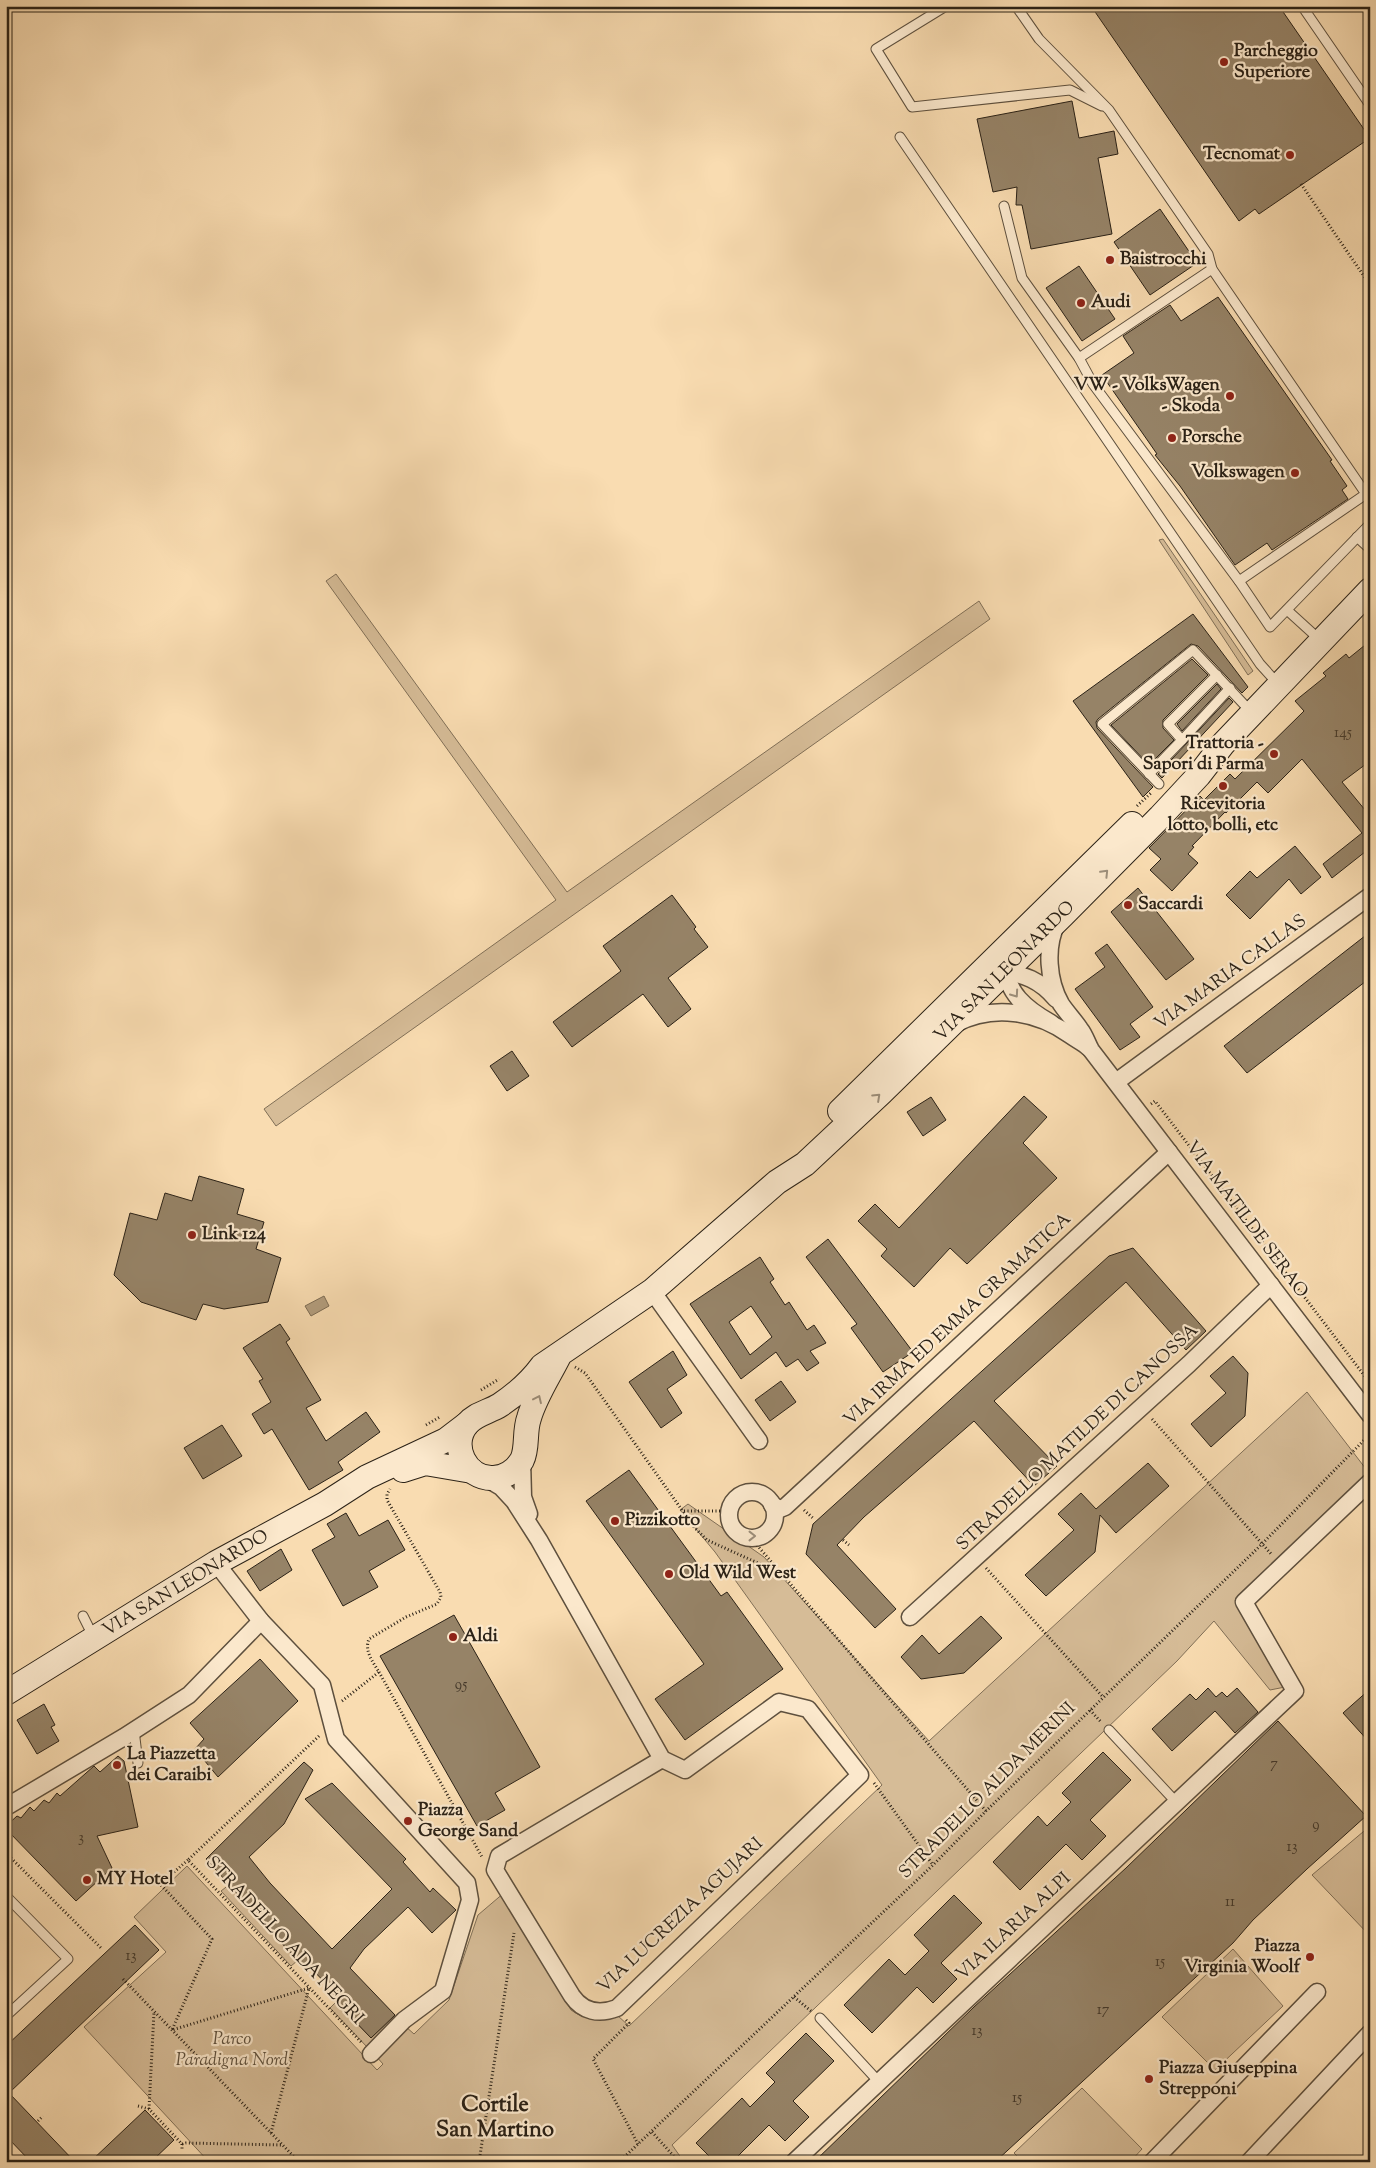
<svg xmlns="http://www.w3.org/2000/svg" width="1376" height="2168" font-family="'Sorts Mill Goudy',serif">
  <style>
    .green { fill: #d6bc97; stroke: #806f57 }
    .water { fill: #b39d7d; stroke: #7d6c54 }
    .building { fill: #968367; stroke: #2b2217; fill-rule: evenodd }
    .lines { fill: none; stroke-linecap: round; stroke-linejoin: round }
    .service-casing { stroke: #5e503e; stroke-width: 11 }
    .minor-casing { stroke: #5e503e; stroke-width: 19 }
    .secondary-casing { stroke: #2b2217; stroke-width: 26 }
    .path { stroke: #2b2217; stroke-width: 3; stroke-dasharray: 1 2.5; stroke-linecap: butt }
    .service { stroke: #fbe8cc; stroke-width: 9 }
    .minor { stroke: #fbe8cc; stroke-width: 16 }
    .secondary { stroke: #fbe8cc; stroke-width: 24 }
    .oneway { stroke: #9d8f7b }
    .poi-dot { fill: #8f2418; stroke: #fbe8cc; stroke-width: 2 }
    .labels { text-anchor: middle; dominant-baseline: central; stroke-width: 4.5; stroke-linejoin: round; paint-order: stroke }
    .number-label { font-size: 15px; fill: #463a2b }
    .poi-label { font-size: 18px; font-weight: bold; fill: #2b2217; stroke: #fbe8cc; text-anchor: start }
    .street-label { font-size: 18px; fill: #2b2217; stroke: #fbe8cc }
    .park-label { font-size: 18px; font-style: italic; fill: #5e503d; stroke: #fbe8cc }
    .district-label { font-size: 22px; font-weight: bold; fill: #2b2217; stroke: #fbe8cc }
  </style>
  <rect width="100%" height="100%" fill="#f9dcb1"/>
  <filter id="stains"><feTurbulence type="fractalNoise" baseFrequency=".004" numOctaves="4"/><feColorMatrix values="0 0 0 0 .2 0 0 0 0 .09 0 0 0 0 .02 0 0 0 .5 -.17"/></filter>
  <radialGradient id="worn" r=".72"><stop offset=".6" stop-color="#630" stop-opacity="0"/><stop offset="1" stop-color="#630" stop-opacity=".3"/></radialGradient>
  <!-- green -->
  <g class="green">
    <path d="M1163,539L1253,671L1248,675L1159,540Z"/>
    <path d="M336,574L567,892L979,601L990,619L276,1126L264,1109L556,900L326,581Z"/>
    <path d="M1307,1392L1369,1473L1235,1600L1285,1687L1270,1690L1214,1621L1177,1661L672,2145L682,2159L678,2162H209L84,2027L166,1952L134,1917L187,1866L377,2070L383,2064L375,2055L405,2026L414,2034L449,2000L478,1915L505,1892L571,2010C587,2021 599,2021 617,2015L629,2026L882,1785L715,1552L680,1510L688,1504L764,1557L929,1741Z"/>
    <path d="M1370,1826V1936L1312,1875Z"/>
    <path d="M230,1884L248,1905L247,1907L273,1932L272,1933L279,1941L283,1939L297,1961L291,1966L221,1891Z"/>
    <path d="M1233,1949L1283,2006L1215,2070L1162,2017Z"/>
    <path d="M338,2000L342,2008L371,2038L395,2016L400,2021L368,2048L330,2008Z"/>
    <path d="M1082,2088L1142,2149L1130,2162H1023L1014,2153Z"/>
  </g>
  <!-- water -->
  <path class="water" d="M324,1296L329,1306L311,1316L305,1306Z"/>
  <!-- building -->
  <g class="building">
    <path d="M1091,6H1279L1370,138L1259,214L1255,209L1239,221Z"/>
    <path d="M1072,101L1079,138L1114,131L1118,154L1098,158L1112,234L1031,249L1022,205H1016L1017,187L993,192L977,119Z"/>
    <path d="M1160,209L1197,263L1150,295L1114,242Z"/>
    <path d="M1079,266L1115,319L1082,341L1046,288Z"/>
    <path d="M1218,297L1332,460L1330,461L1347,486L1342,490L1348,499L1272,550L1267,543L1235,565L1180,486L1155,455L1157,454L1102,375L1134,353L1123,336L1170,305L1181,321Z"/>
    <path d="M1193,614L1248,687L1242,693L1198,646L1191,644L1098,719L1096,722L1097,728L1153,787L1143,797L1073,701Z"/>
    <path d="M1370,641V761L1342,782L1370,816V848L1332,878L1323,864L1362,833L1302,759L1268,793L1257,782L1226,813L1225,812L1192,846L1194,847L1188,854L1198,863L1172,891L1150,870L1161,859L1149,848L1200,796L1204,800L1230,774L1235,779L1304,711L1295,701L1326,676L1323,673L1346,654L1349,658Z"/>
    <path d="M1192,659L1208,675L1163,720V728L1174,740L1149,765L1111,725Z"/>
    <path d="M1217,684L1221,689L1182,731L1177,724Z"/>
    <path d="M1229,698L1233,702L1162,778L1158,774Z"/>
    <path d="M1295,846L1321,877L1301,894L1289,879L1250,919L1226,895L1250,871L1257,878Z"/>
    <path d="M1138,888L1194,959L1166,980L1111,912Z"/>
    <path d="M672,895L696,927L694,929L708,947L668,978L691,1009L668,1027L643,994L572,1047L553,1022L621,971L603,946Z"/>
    <path d="M1370,932V978L1247,1073L1224,1046Z"/>
    <path d="M1107,944L1153,1007L1130,1024L1140,1037L1120,1050L1075,989L1105,967L1095,953Z"/>
    <path d="M512,1051L529,1076L507,1091L490,1066Z"/>
    <path d="M1024,1096L1047,1117L1023,1143L1057,1178L967,1264L950,1248L914,1287L881,1256L887,1249L858,1221L875,1204L899,1228Z"/>
    <path d="M931,1097L946,1120L923,1136L907,1112Z"/>
    <path d="M199,1176L244,1189L237,1214L264,1222L256,1249L281,1258L268,1302L224,1309L203,1304L196,1320L141,1302L114,1275L130,1213L157,1220L165,1193L192,1201Z"/>
    <path d="M828,1239L913,1352L883,1372L851,1328L857,1324L806,1257Z"/>
    <path d="M1133,1248L1206,1331L1186,1350L1126,1282L994,1401L1057,1466L1034,1486L974,1421L864,1517L837,1545L896,1609L875,1628L806,1554L813,1524L1109,1256Z"/>
    <path d="M760,1257L774,1279L770,1282L785,1305L789,1302L807,1330L814,1325L826,1343L810,1351L819,1363L807,1371L798,1359L786,1367L776,1352L741,1379L690,1304ZM751,1306L772,1337L750,1355L729,1322Z"/>
    <path d="M280,1324L290,1339L286,1342L321,1400L306,1408L326,1441L366,1412L380,1432L338,1462L343,1470L309,1490L272,1429L264,1434L252,1414L271,1402L259,1381L263,1379L243,1348Z"/>
    <path d="M673,1351L687,1375L667,1389L682,1413L661,1428L629,1382Z"/>
    <path d="M1233,1356L1248,1373L1245,1416L1211,1447L1191,1424L1226,1393L1210,1376Z"/>
    <path d="M781,1381L796,1402L770,1421L755,1400Z"/>
    <path d="M222,1425L242,1456L203,1479L184,1448Z"/>
    <path d="M1148,1463L1169,1486L1116,1533L1100,1515L1095,1552L1046,1596L1025,1575L1074,1530L1058,1514L1081,1493L1096,1509Z"/>
    <path d="M629,1470L721,1596L727,1592L783,1669L685,1740L655,1699L704,1664L586,1501Z"/>
    <path d="M346,1513L359,1536L388,1520L405,1550L369,1571L378,1587L343,1606L312,1550L335,1537L327,1524Z"/>
    <path d="M281,1549L292,1570L260,1591L247,1571Z"/>
    <path d="M454,1615L540,1767L495,1793L505,1810L477,1826L380,1656Z"/>
    <path d="M981,1616L1002,1638L964,1673L921,1679L901,1657L922,1635L939,1654Z"/>
    <path d="M260,1659L298,1701L218,1777L195,1749L204,1739L190,1723Z"/>
    <path d="M1208,1688L1216,1697L1222,1692L1227,1697L1237,1688L1258,1712L1235,1733L1215,1711L1172,1751L1152,1729L1190,1694L1196,1700Z"/>
    <path d="M1370,1689V1743L1343,1713Z"/>
    <path d="M44,1704L55,1725L51,1727L59,1741L37,1754L17,1720Z"/>
    <path d="M1278,1721L1366,1816L1307,1869L1253,1920L1233,1943L995,2162H814L974,2007L1126,1868Z"/>
    <path d="M1103,1752L1131,1780L1090,1820L1106,1836L1082,1860L1066,1844L1020,1890L993,1862L1038,1816L1047,1826L1071,1802L1062,1793Z"/>
    <path d="M118,1756L124,1761L138,1827L97,1836L112,1868L76,1901L6,1829V1826L17,1816L21,1818L30,1807L34,1811L44,1800L49,1803L57,1793L60,1796L94,1766L100,1772Z"/>
    <path d="M304,1762L313,1770L284,1824L249,1857L270,1883L332,1949L392,1889L305,1799L332,1783L406,1859L403,1862L430,1892L433,1888L456,1910L432,1933L408,1907L364,1949L350,1968L395,2015L371,2038L329,1994L332,1990L309,1966L305,1969L206,1859Z"/>
    <path d="M954,1895L982,1923L941,1963L957,1979L933,2003L917,1987L872,2033L844,2005L889,1959L905,1975L929,1951L914,1935Z"/>
    <path d="M135,1925L159,1950L9,2093L75,2162H31L6,2136V2046Z"/>
    <path d="M806,2033L834,2061L793,2101L809,2117L785,2141L769,2125L732,2162H715L696,2143L742,2098L750,2107L775,2082L766,2073Z"/>
    <path d="M145,2110L174,2140L151,2162H90Z"/>
  </g>
  <g class="lines">
    <!-- service casing -->
    <g class="service-casing">
      <g id="service">
        <path d="M946,6L876,49L912,107L1070,90L1102,106"/>
        <path d="M1016,6L1039,39L1109,110L1208,254L1212,269L1366,494L1239,581"/>
        <path d="M1302,6L1370,105"/>
        <path d="M900,137L1260,664L1278,684"/>
        <path d="M1004,206L1022,278L1079,358L1093,384L1239,581L1270,627L1370,524"/>
        <path d="M1079,358L1212,269"/>
        <path d="M1357,537L1370,549"/>
        <path d="M1287,610L1320,640"/>
        <path d="M1182,740L1230,688"/>
        <path d="M1149,774L1182,740L1168,724L1217,675"/>
        <path d="M1159,784L1102,724L1193,650L1252,713"/>
        <path d="M83,1616L94,1638"/>
        <path d="M134,1730L138,1763"/>
        <path d="M1109,1730L1176,1802"/>
        <path d="M6,1896L68,1959L6,2016"/>
        <path d="M820,2018L879,2082"/>
      </g>
    </g>
    <!-- minor casing -->
    <g class="minor-casing">
      <g id="minor">
        <path d="M1057,923C1045,947 1048,981 1061,1004C1067,1013 1074,1020 1080,1029C1085,1035 1087,1043 1091,1050L1370,1415"/>
        <path d="M1007,962C1003,992 1028,1010 1051,1023"/>
        <path d="M1000,971C1024,974 1040,980 1056,999"/>
        <path d="M955,1024C993,1004 1036,1011 1070,1035C1077,1040 1084,1043 1089,1048"/>
        <path d="M1116,1082L1370,896"/>
        <path d="M652,1291L759,1441"/>
        <path d="M522,1459L523,1497L529,1514"/>
        <path d="M484,1477L501,1487L514,1501L539,1540L662,1759L685,1770L779,1702L808,1709L860,1775L617,2008C599,2015 583,2012 572,1996L495,1870L499,1856L662,1759"/>
        <circle cx="752" cy="1515" r="23"/>
        <path d="M772,1505L780,1509L785,1507L1169,1152"/>
        <path d="M216,1563L261,1621L322,1685L336,1739L467,1883L470,1900L443,1991L404,2020L371,2054"/>
        <path d="M910,1617L1189,1364L1271,1285"/>
        <path d="M6,1807L124,1737L189,1695L261,1621"/>
        <path d="M794,2162L1295,1691L1244,1602L1370,1482"/>
        <path d="M1152,2162L1317,1992"/>
        <path d="M1249,2162L1370,2033"/>
      </g>
    </g>
    <!-- secondary casing -->
    <g class="secondary-casing">
      <g id="secondary">
        <path d="M840,1111L1132,824"/>
        <path d="M559,1356C549,1376 535,1397 529,1418C524,1432 528,1448 522,1460C516,1470 506,1477 494,1478C466,1480 449,1445 467,1424C475,1414 489,1412 500,1405C515,1395 531,1381 542,1366L652,1291L777,1182L805,1164L882,1092L1063,915L1160,817L1199,775L1223,744L1370,590"/>
        <path d="M403,1470L425,1463L472,1471"/>
        <path d="M6,1693L216,1563L325,1504L367,1477L446,1440L467,1424"/>
      </g>
    </g>
    <!-- path -->
    <g class="path">
      <path d="M1301,184L1370,285"/>
      <path d="M1137,806L1151,793"/>
      <path d="M1151,1104L1155,1101L1370,1383"/>
      <path d="M575,1367L585,1373L694,1527L707,1540L782,1574"/>
      <path d="M481,1390L499,1379"/>
      <path d="M1152,1419L1272,1555"/>
      <path d="M426,1425L440,1417"/>
      <path d="M804,1510L814,1519"/>
      <path d="M684,1511H729"/>
      <path d="M750,1537L986,1811"/>
      <path d="M843,1540L849,1545"/>
      <path d="M986,1568L1103,1697"/>
      <path d="M379,1672L482,1857"/>
      <path d="M342,1701L379,1672C373,1662 364,1651 369,1639L406,1617L437,1604L441,1597L440,1592L387,1500V1494L390,1489"/>
      <path d="M1090,1710L1101,1722"/>
      <path d="M319,1736L188,1860L361,2042"/>
      <path d="M874,1783L933,1865"/>
      <path d="M6,1853L102,1949"/>
      <path d="M188,1860L160,1884L212,1939L172,2030L309,1988L271,2133"/>
      <path d="M123,1979L299,2162"/>
      <path d="M794,1997L811,2011"/>
      <path d="M626,2020L629,2023L593,2059L638,2144"/>
      <path d="M138,2106L149,2109L182,2144V2151"/>
      <path d="M149,2109L154,2012"/>
      <path d="M38,2121L43,2116"/>
      <path d="M652,2132L679,2162"/>
      <path d="M182,2144L186,2143L283,2145"/>
      <path d="M6,2147L10,2144"/>
      <path d="M479,2162L514,1933"/>
      <path d="M619,2162L933,1865L986,1811L1262,1544L1370,1434"/>
    </g>
    <!-- service -->
    <use href="#service" class="service"/>
    <!-- minor -->
    <use href="#minor" class="minor"/>
    <!-- secondary -->
    <use href="#secondary" class="secondary"/>
  </g>
  <!-- one-way arrows -->
  <defs><path id="oneway-chevron" d="M-2-3.5L2.5 0L-2 3.5" fill="none" stroke-width="1.6" stroke-linecap="round" stroke-linejoin="round" transform="scale(1.25)"/></defs>
  <g class="oneway">
    <use href="#oneway-chevron" transform="translate(1105 873) rotate(-46)"/>
    <use href="#oneway-chevron" transform="translate(1015 994) rotate(55)"/>
    <use href="#oneway-chevron" transform="translate(877 1097) rotate(-43)"/>
    <use href="#oneway-chevron" transform="translate(538 1399) rotate(-65)"/>
    <use href="#oneway-chevron" transform="translate(752 1536)"/>
  </g>
  <!-- markers -->
  <g class="poi-dot">
    <circle cx="1224" cy="62" r="5"/>
    <circle cx="1290" cy="155" r="5"/>
    <circle cx="1110" cy="260" r="5"/>
    <circle cx="1081" cy="303" r="5"/>
    <circle cx="1230" cy="396" r="5"/>
    <circle cx="1172" cy="438" r="5"/>
    <circle cx="1295" cy="473" r="5"/>
    <circle cx="1274" cy="754" r="5"/>
    <circle cx="1223" cy="786" r="5"/>
    <circle cx="1128" cy="905" r="5"/>
    <circle cx="192" cy="1235" r="5"/>
    <circle cx="615" cy="1521" r="5"/>
    <circle cx="669" cy="1574" r="5"/>
    <circle cx="453" cy="1637" r="5"/>
    <circle cx="117" cy="1765" r="5"/>
    <circle cx="408" cy="1821" r="5"/>
    <circle cx="87" cy="1880" r="5"/>
    <circle cx="1310" cy="1957" r="5"/>
    <circle cx="1149" cy="2079" r="5"/>
  </g>
  <g class="labels">
    <!-- number labels -->
    <g class="number-label">
      <text x="1343" y="733">145</text>
      <text x="461" y="1685">95</text>
      <text x="1274" y="1764">7</text>
      <text x="1316" y="1825">9</text>
      <text x="81" y="1838">3</text>
      <text x="1292" y="1847">13</text>
      <text x="1230" y="1902">11</text>
      <text x="131" y="1956">13</text>
      <text x="1160" y="1962">15</text>
      <text x="1103" y="2010">17</text>
      <text x="977" y="2031">13</text>
      <text x="1017" y="2098">15</text>
    </g>
    <!-- poi labels -->
    <g class="poi-label">
      <text x="1234" y="52">Parcheggio<tspan x="1234" dy="21">Superiore</tspan></text>
      <text x="1280" y="155" text-anchor="end">Tecnomat</text>
      <text x="1120" y="260">Baistrocchi</text>
      <text x="1091" y="303">Audi</text>
      <text x="1220" y="386" text-anchor="end">VW - VolksWagen<tspan x="1220" dy="21">- Skoda</tspan></text>
      <text x="1182" y="438">Porsche</text>
      <text x="1285" y="473" text-anchor="end">Volkswagen</text>
      <text x="1264" y="744" text-anchor="end">Trattoria -<tspan x="1264" dy="21">Sapori di Parma</tspan></text>
      <text x="1223" y="805" text-anchor="middle">Ricevitoria<tspan x="1223" dy="21">lotto, bolli, etc</tspan></text>
      <text x="1138" y="905">Saccardi</text>
      <text x="202" y="1235">Link 124</text>
      <text x="625" y="1521">Pizzikotto</text>
      <text x="679" y="1574">Old Wild West</text>
      <text x="463" y="1637">Aldi</text>
      <text x="127" y="1755">La Piazzetta<tspan x="127" dy="21">dei Caraibi</tspan></text>
      <text x="418" y="1811">Piazza<tspan x="418" dy="21">George Sand</tspan></text>
      <text x="97" y="1880">MY Hotel</text>
      <text x="1300" y="1947" text-anchor="end">Piazza<tspan x="1300" dy="21">Virginia Woolf</tspan></text>
      <text x="1159" y="2069">Piazza Giuseppina<tspan x="1159" dy="21">Strepponi</tspan></text>
    </g>
    <!-- street labels -->
    <g class="street-label">
      <text transform="translate(1005 972) rotate(-45)">VIA SAN LEONARDO</text>
      <text transform="translate(1231 973) rotate(-36)">VIA MARIA CALLAS</text>
      <text transform="translate(1246 1220) rotate(53)">VIA MATILDE SERAO</text>
      <text transform="translate(958 1320) rotate(-43)">VIA IRMA ED EMMA GRAMATICA</text>
      <text transform="translate(1078 1438) rotate(-43)">STRADELLO MATILDE DI CANOSSA</text>
      <text transform="translate(186 1584) rotate(-31)">VIA SAN LEONARDO</text>
      <text transform="translate(988 1791) rotate(-45)">STRADELLO ALDA MERINI</text>
      <text transform="translate(681 1916) rotate(-43)">VIA LUCREZIA AGUJARI</text>
      <text transform="translate(1014 1927) rotate(-43)">VIA ILARIA ALPI</text>
      <text transform="translate(284 1941) rotate(47)">STRADELLO ADA NEGRI</text>
    </g>
    <!-- park labels -->
    <g class="park-label">
      <text x="232" y="2040">Parco<tspan x="232" dy="21">Paradigna Nord</tspan></text>
    </g>
    <!-- district labels -->
    <g class="district-label">
      <text x="495" y="2106">Cortile<tspan x="495" dy="25">San Martino</tspan></text>
    </g>
  </g>
  <!-- margin -->
  <rect width="1376" height="2168" fill="none" stroke="#f9dcb1" stroke-width="25"/>
  <rect x="8" y="8" width="1361" height="2153" fill="none" stroke="#2b2217" stroke-width="2.5"/>
  <rect x="12" y="12" width="1351" height="2143" fill="none" stroke="#2b2217"/>
  <rect width="100%" height="100%" filter="url(#stains)"/>
  <rect width="100%" height="100%" fill="url(#worn)"/>
</svg>
